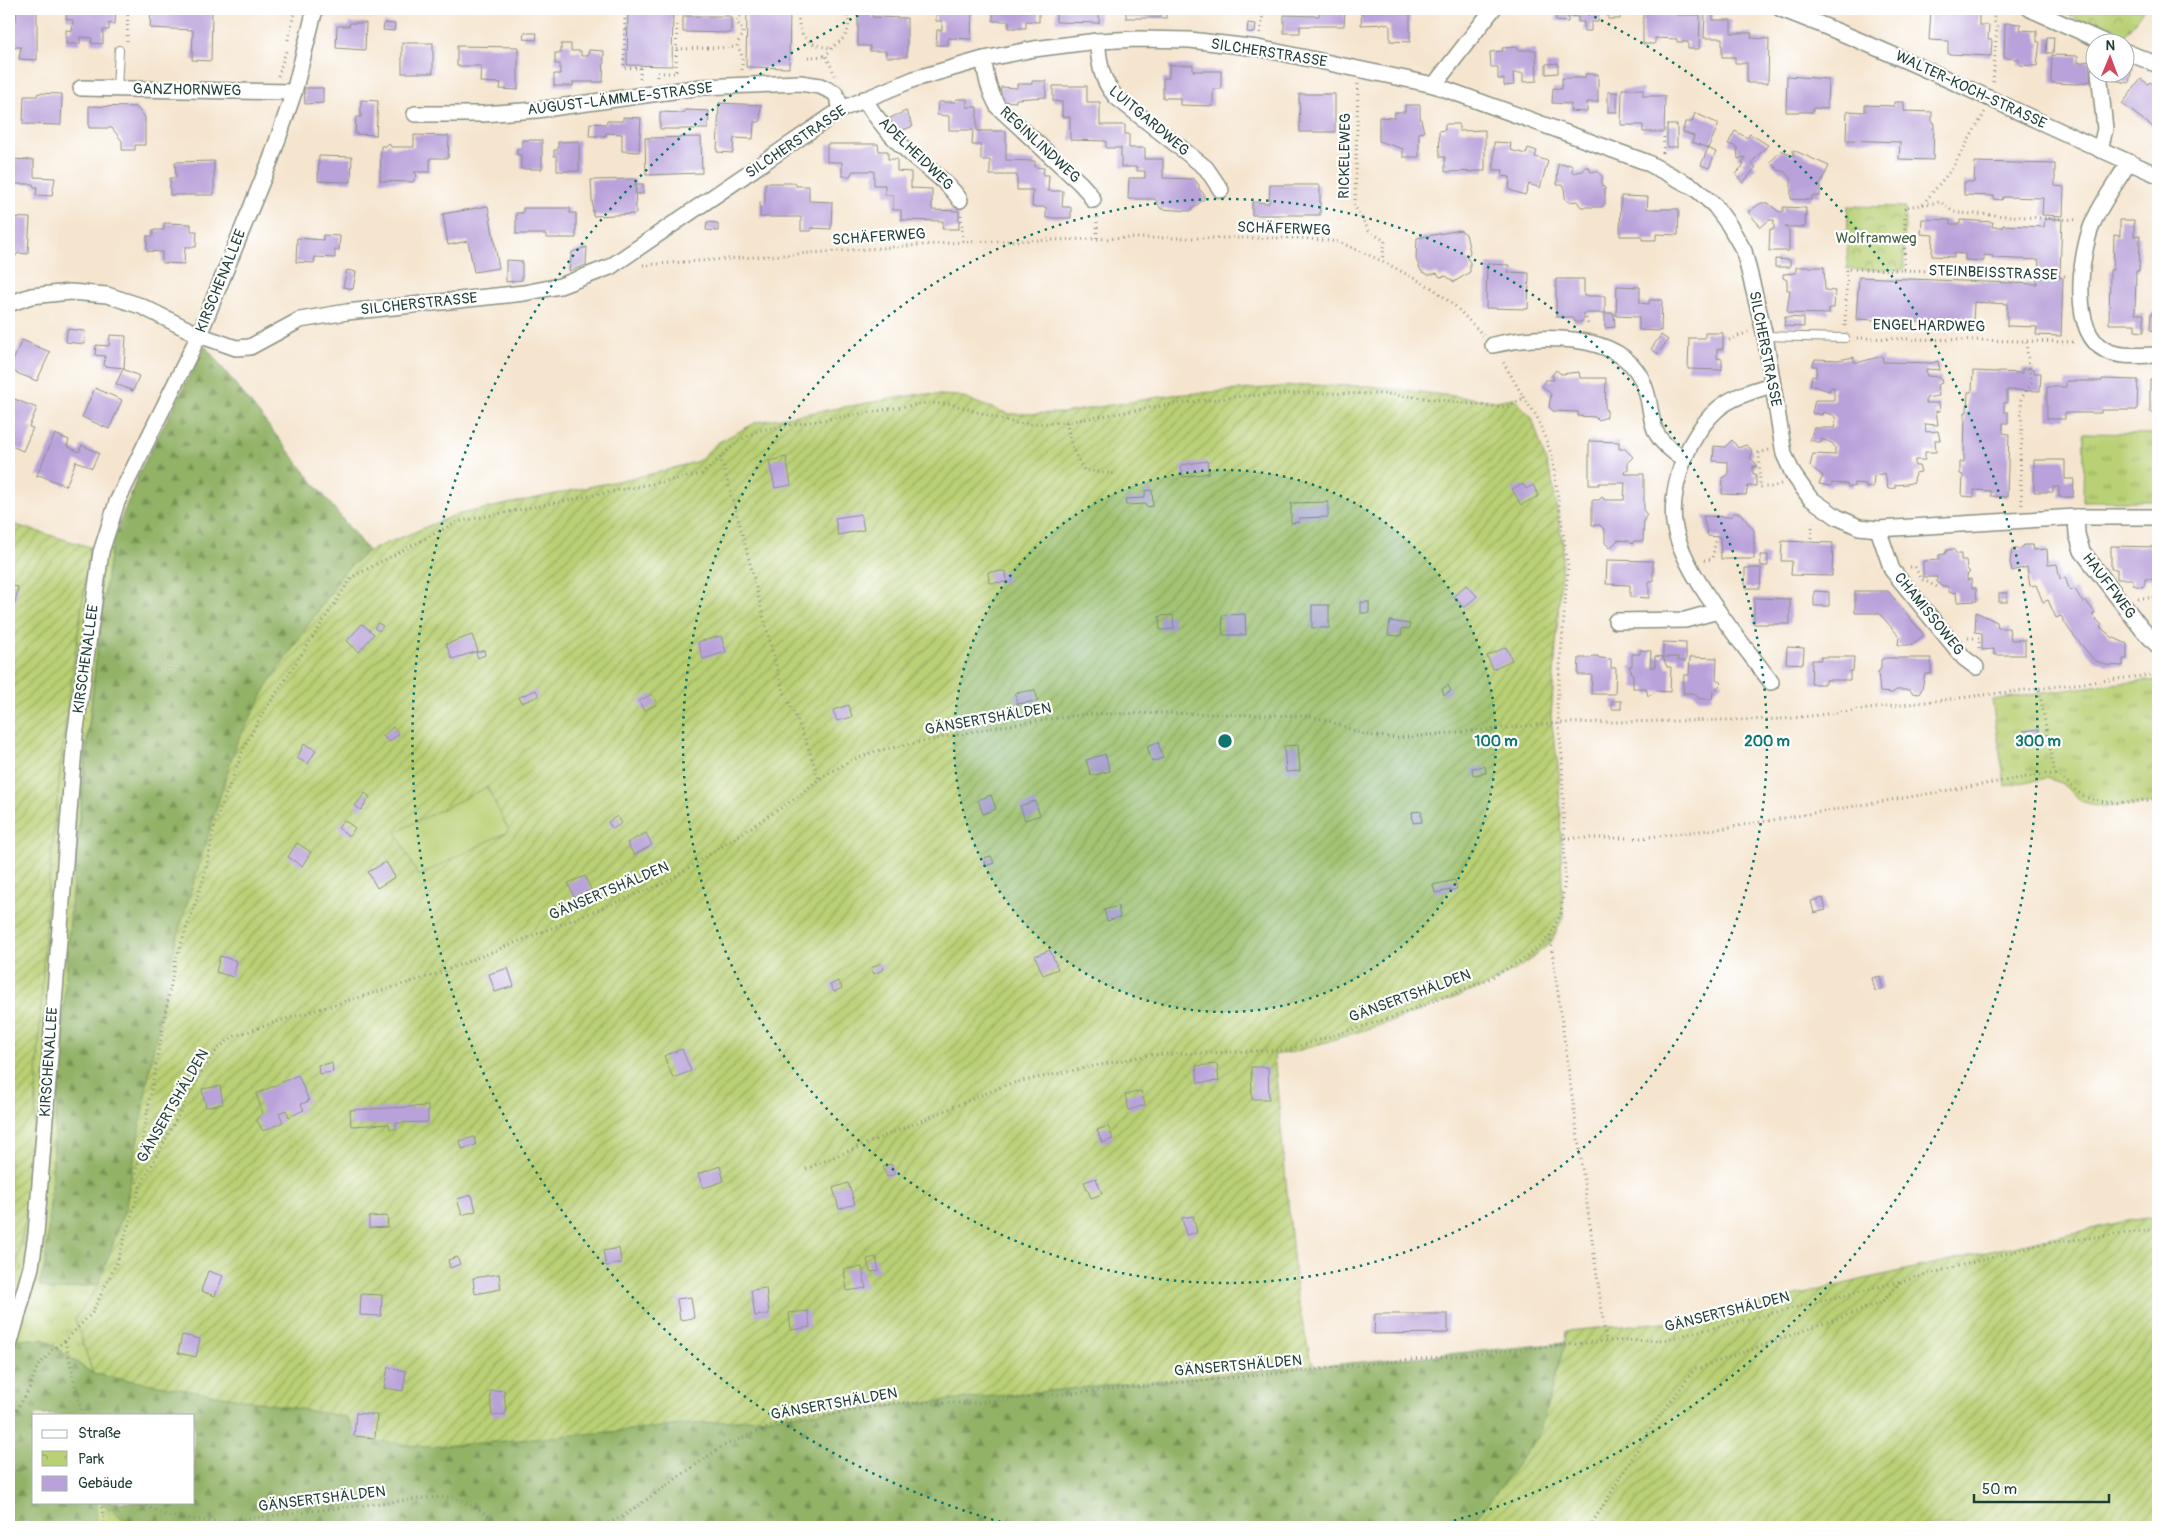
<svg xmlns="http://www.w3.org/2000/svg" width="2167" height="1536" font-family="Pangolin,sans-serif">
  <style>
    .grass { fill: url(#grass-tufts); stroke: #6c8654 }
    .forest { fill: url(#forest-firs); stroke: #58784d; fill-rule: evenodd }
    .park { fill: url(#park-crowns); stroke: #6c8654 }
    .garden { fill: url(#garden-furrows); stroke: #6c8654 }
    .pitch { fill: #b9d074; stroke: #6c8654 }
    .building { fill: #b9a2da }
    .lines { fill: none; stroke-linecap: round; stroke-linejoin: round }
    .lane-casing { stroke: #8a9182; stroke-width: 10 }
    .street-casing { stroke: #8a9182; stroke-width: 18 }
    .path { stroke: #8a9182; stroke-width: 3; stroke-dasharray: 1 4; stroke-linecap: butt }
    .lane { stroke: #fff; stroke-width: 8 }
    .street { stroke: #fff; stroke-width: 15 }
    .ring { fill: none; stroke: #0f766e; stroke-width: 2.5; stroke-dasharray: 2.5 5 }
    .labels { text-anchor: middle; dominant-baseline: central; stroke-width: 4.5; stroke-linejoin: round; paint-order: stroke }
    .street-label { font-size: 15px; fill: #1f3d34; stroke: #fff }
    .park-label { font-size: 15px; fill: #466244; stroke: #fff }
    .centre { fill: #0f766e; stroke: #fff; stroke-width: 2.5 }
    .ring-label { font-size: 15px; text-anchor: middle; font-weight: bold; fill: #0f766e; stroke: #fff; stroke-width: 4.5; stroke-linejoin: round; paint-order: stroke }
  </style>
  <defs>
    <pattern id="grass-tufts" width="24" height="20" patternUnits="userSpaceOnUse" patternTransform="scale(1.25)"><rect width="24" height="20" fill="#b9d074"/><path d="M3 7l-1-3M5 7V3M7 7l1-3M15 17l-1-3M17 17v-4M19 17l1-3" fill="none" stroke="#96aa60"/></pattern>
    <pattern id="forest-firs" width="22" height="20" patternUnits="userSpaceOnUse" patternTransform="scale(1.25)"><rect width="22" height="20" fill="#92b266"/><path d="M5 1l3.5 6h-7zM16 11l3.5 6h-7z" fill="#779255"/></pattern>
    <pattern id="park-crowns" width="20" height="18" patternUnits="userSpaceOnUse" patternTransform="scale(1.25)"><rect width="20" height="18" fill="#b9d074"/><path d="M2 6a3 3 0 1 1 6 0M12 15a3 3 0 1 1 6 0" fill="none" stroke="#96aa60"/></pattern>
    <pattern id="garden-furrows" width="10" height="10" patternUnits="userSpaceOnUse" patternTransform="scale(1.25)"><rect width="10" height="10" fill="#b9d074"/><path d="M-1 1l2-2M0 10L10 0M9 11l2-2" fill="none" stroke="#96aa60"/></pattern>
  </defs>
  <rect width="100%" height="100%" fill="#fff"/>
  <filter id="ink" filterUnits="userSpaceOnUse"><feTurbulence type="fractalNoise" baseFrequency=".02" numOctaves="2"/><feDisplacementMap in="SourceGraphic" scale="10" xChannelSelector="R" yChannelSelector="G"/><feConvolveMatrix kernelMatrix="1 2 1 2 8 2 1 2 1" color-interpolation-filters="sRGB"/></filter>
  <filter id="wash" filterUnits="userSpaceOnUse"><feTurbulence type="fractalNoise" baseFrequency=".0096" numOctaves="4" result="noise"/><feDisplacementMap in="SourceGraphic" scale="20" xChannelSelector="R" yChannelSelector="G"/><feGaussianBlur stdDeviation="1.12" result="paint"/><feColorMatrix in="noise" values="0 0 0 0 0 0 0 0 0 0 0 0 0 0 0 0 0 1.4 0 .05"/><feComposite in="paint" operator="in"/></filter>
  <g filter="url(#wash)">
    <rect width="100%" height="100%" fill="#f5e5cf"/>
    <!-- grass -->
    <g class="grass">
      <path d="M2084,433L2158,434V501H2083Z"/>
      <path d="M90,547L111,550C97,640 88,730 79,820C66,966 56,1113 46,1260L39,1285L53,1291L99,1284L75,1319L93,1374L45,1340L9,1338V1305L26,1215L34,1131L47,898L64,735Z"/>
      <path d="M2158,680V803L2104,807L2083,802L2061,783L2047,778L2005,786L1992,700L2110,684Z"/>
    </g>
    <!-- forest -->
    <g class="forest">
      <path d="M205,346L368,551L345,571L269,683L236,744L175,944L153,1051L126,1206L99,1284L53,1291L39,1285L46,1260L72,893L100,623L111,550L119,524L139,473Z"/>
      <path d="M9,1338L45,1340L93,1374L347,1417L426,1447L532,1439L1565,1343L1538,1437L1470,1527H9ZM34,1415H194V1502H34Z"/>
    </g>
    <!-- park -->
    <g class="park">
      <path d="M2055,9H2144L2122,39Z"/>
      <path d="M1848,206L1905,207L1904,270L1847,269Z"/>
      <path d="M96,1502H100L131,1525L140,1527H97Z"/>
    </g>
    <!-- garden -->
    <g class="garden">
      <path d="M1305,385L1369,386L1496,401L1514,398L1532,418L1552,480L1563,545L1551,718L1559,772L1563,917L1552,941L1529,961L1491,984L1393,1021L1294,1052L1274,1055L1297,1297L1310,1356L1316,1366L532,1439L426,1447L360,1439L347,1417L93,1374L75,1319L99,1284L126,1206L153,1051L175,944L236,744L269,683L345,571L368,551L455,515L660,472L698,461L717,443L757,422L920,394L958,396L1009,414L1062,413L1172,395Z"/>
      <path d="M9,523L90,547L64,735L47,898L34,1131L26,1215L9,1305Z"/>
      <path d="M2158,1216V1527H1470L1538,1437L1565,1343L1566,1331L1707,1318L1860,1280L2122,1222Z"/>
    </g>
    <!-- pitch -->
    <path class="pitch" d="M487,787L509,831L418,876L396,832Z"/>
    <g id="blocks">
      <!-- building -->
      <g class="building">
        <path d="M17,9H37V60L19,59L21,47H9V28L16,21Z"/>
        <path d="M67,9H116L115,24L109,23V30H103V44L91,43L92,38L80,37V44H66V30L72,31L73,20L66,19Z"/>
        <path d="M151,9L212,11L211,61L192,60L193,30L150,28Z"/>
        <path d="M628,9H673L672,66L627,65Z"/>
        <path d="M747,9H790L789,68L746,67Z"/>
        <path d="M936,9H972L971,39L948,38V45H936L937,30H942V21H936Z"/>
        <path d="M993,9H1039V22L1026,21V28H1009V21H993Z"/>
        <path d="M1056,9H1099V23L1056,22Z"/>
        <rect x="1126" y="9" width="40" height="9"/>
        <path d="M1319,9H1345L1344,26H1300V33H1284V15L1319,16Z"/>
        <path d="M1362,9H1410V42L1390,41V26L1386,24L1361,25Z"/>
        <path d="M1556,9H1620V19H1608V13H1599L1598,22H1591V31H1584V22H1578V17L1568,16V22L1556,21Z"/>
        <path d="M1931,9H1979V25H1989L1988,40H1992L1991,56L1948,54V41L1929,40Z"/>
        <path d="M1643,10H1676V15H1700L1699,49H1688V42H1677V39L1655,38V44H1643Z"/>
        <path d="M858,11H872V17L907,18V57H886V51H870V46H858Z"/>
        <path d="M1705,12L1713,13V20H1731V33H1752L1751,38L1769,39L1768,83H1747V63H1735V57H1722V38H1704Z"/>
        <path d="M683,16H731V33L683,32Z"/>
        <path d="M350,23H366L365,50L336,48L337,26H349Z"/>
        <path d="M384,23L395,24L394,31L383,30Z"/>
        <path d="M1248,23L1256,24L1255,33L1247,32Z"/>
        <path d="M2005,23L2021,24L2020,30L2037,31V42H2040L2037,66L2019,65V59L2004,58Z"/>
        <path d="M524,33H537L536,40L523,39Z"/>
        <path d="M2047,37H2054L2053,53H2046Z"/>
        <rect x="402" y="43" width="31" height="30"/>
        <path d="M561,44H571V51H581V56H588L589,50L604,51L603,82H573V86H554V74H560V64H555V53H561Z"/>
        <path d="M457,46L518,47V90L500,89L501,83L480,82L481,66H457Z"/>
        <path d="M1517,47L1518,50H1536L1537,81L1523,82V73H1513L1514,85L1504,86V79H1498V67H1491L1490,52L1503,51L1502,48Z"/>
        <path d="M2052,55L2078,56V63L2089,61L2091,81L2078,84L2051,83Z"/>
        <path d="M1558,63V73L1546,74V64Z"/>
        <path d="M1169,65H1193V71H1221V89H1213V106L1180,105V98H1163V78H1169Z"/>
        <path d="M2124,66L2132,68L2129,83L2113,80L2115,72H2124Z"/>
        <path d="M1585,74H1598V102H1587V112L1570,111L1571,104L1552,103L1553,88L1562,89V78H1585Z"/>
        <path d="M1787,76L1828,79L1827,109L1813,108V112H1786Z"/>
        <path d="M2141,79L2148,84L2150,82L2158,88L2155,91L2158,93L2157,130L2122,104Z"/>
        <path d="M1032,81H1046V97L1016,99V102L1001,101V87L1017,88V84H1032Z"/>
        <path d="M1053,86H1087V102H1100V125H1125V134H1129V148H1145V159H1163V178L1194,179L1199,185V189L1204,194V199L1190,211L1161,209L1155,199H1128L1129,178H1145V171H1137V167H1121V148H1106V141L1070,140V117H1062V102L1053,101Z"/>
        <path d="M304,88H323V103L305,104Z"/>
        <path d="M1622,89H1643V96H1665L1664,132H1643V125H1621Z"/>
        <rect x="1608" y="92" width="9" height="20"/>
        <path d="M38,93L62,94L61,125L23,124L24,96H37Z"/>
        <path d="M1299,94H1335V132H1300Z"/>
        <path d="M957,99H967V107H977V131H1006V160L1035,161V167L1044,168L1043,175H1049L1048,191H1063L1062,207H1071V218H1046V207H1032L1033,190H1017V175H990V160H981V145H972L973,130H949V116L937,115L938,102H954Z"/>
        <path d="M361,100L378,101L376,135L355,134L356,117H361Z"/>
        <path d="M1894,102H1904V111L1932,112V123H1934L1933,160L1899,159L1900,142L1846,140L1847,111L1865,112V105L1894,106Z"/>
        <path d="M719,103L761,105L760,122H754L753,139L734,138L733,153L717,152Z"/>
        <path d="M1405,105H1420V116L1424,132L1419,133V157H1403V149L1379,141V117L1394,118L1395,112H1405Z"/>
        <path d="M89,106L136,107L145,117V145H135V150H122V141L112,128H89Z"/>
        <path d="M685,110L709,111L708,129H660V112L684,113Z"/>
        <path d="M906,111L913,126L896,133L890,118Z"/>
        <path d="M1695,113L1719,124L1708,148L1692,142L1694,136L1683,132L1685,122H1692Z"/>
        <path d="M623,117L641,118L639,152L622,151V134L606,133V136H589L590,123L606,124L607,121H623Z"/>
        <path d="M1445,124H1459V131L1485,130V171L1445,172V157H1440L1439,131L1445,130Z"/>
        <rect x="1667" y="125" width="10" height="22"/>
        <path d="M1735,131L1747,138L1750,134L1768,145L1751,163L1756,167L1743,183L1735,174L1744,165L1742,162L1745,161V157L1738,159L1737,147L1728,144Z"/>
        <path d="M414,135L449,136L448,158H430V172H414L417,175L413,182L380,181L381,146H386L389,143L391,147H414Z"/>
        <path d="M701,137L702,173L646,175L645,138Z"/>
        <path d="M522,140H542V169H521V155H517V149H522Z"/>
        <path d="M579,141V171H557V156H554V150H558V142Z"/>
        <path d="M1494,142L1511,143L1510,150L1526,154L1528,148L1537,151L1535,157L1548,161L1540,188L1529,184L1525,195L1509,190L1510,177L1502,176L1503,170H1494Z"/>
        <path d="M827,144H878L879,151H888V159H897V171L911,172V188L932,189V210L959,211V229H942L943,221L901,220V210H893V195H885V185H874V171H853L850,176H842V162H827Z"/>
        <path d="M1708,148L1716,152L1709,168L1701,165Z"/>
        <path d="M1782,150L1793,156V150L1829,166L1820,185V196H1812L1811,200L1791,199V179L1785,172L1778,170L1770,162Z"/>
        <path d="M319,156L352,157L351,182L318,181Z"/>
        <path d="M9,159L34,160V177L55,178L52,196L36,195L37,187H34L33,184H13V188H9Z"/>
        <path d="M214,161V195H170V178H176L175,162Z"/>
        <path d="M1975,162L2055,164V186L2064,187L2063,216L2042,215L2043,198L2003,197L2002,200L1994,199V196L1964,195V182H1974Z"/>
        <path d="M1558,164L1572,165V173L1583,171L1585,167H1589L1591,172L1597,171L1602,176V185L1605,188V203L1602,207H1581L1577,201L1568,202L1565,198L1564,185H1557Z"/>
        <path d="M635,179L636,214L593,216L591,180Z"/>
        <path d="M765,183H796V186H809V201L832,202L831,229L811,228V231H801V217H760V202L765,203Z"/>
        <rect x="636" y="184" width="7" height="10"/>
        <path d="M1270,185H1320V215H1252V202L1269,203Z"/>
        <path d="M1621,196L1648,197L1647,209H1679L1678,235L1656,234V240H1642V236H1620Z"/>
        <path d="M1761,203H1768L1779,212H1783V207L1806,208L1805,227H1785L1789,230V251H1769L1770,229H1774V220H1769L1761,227L1748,212Z"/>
        <path d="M488,206L499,268L474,272L468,241L448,245L443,214Z"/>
        <path d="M523,208H570V213H576V238H546V234H516V213H523Z"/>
        <path d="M9,217L30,218L28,254L18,253L12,261L9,260Z"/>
        <path d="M1922,219L1950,220V224H1960V220L1993,222L1992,227H2003V225L2044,227L2045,219H2062L2060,273L2038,272L2039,260L1993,258V256L1984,255V261L1965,260V254L1954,253V257L1932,256L1933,235L1921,234Z"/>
        <path d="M2120,220H2134V236H2140L2139,271H2136L2135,314H2144V332L2135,331V324H2109L2110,270H2113L2114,235L2120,236Z"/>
        <path d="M707,222L718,223V231L706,230Z"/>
        <path d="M164,223L191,224V231H197L196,247H185L184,264L162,263V252L147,251V236H153V230H164Z"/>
        <path d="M1460,230L1466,234L1470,252L1467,258L1470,262V272L1454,282L1446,276L1440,277L1437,273L1429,275L1421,271L1416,259L1417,238Z"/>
        <path d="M323,235L340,236L339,250H335V258L315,257L314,263L296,262L297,238L323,240Z"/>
        <path d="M587,247L586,265L569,271L572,252Z"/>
        <path d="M1775,259L1790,260V267H1775Z"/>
        <path d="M506,260L522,261V280L506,282Z"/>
        <path d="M1487,264L1509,265L1508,272L1529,273L1528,309L1486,308Z"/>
        <path d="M1796,267H1824L1825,290L1835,291L1834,308H1829V314L1789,313L1787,310L1790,290H1787V280L1783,278V274L1796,273Z"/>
        <path d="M347,270L356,272L353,289L343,287Z"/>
        <path d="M1859,277L2037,284V277L2063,278L2061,336L2036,335L2037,327L2007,326V304L1974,302L1973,325L1856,319Z"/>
        <path d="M1556,279H1584V296H1605V313H1584V319L1581,322H1575L1572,317H1556Z"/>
        <path d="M1617,286L1640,287V303L1649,304V300H1662L1661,331L1639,330V317L1616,316Z"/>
        <path d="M1605,313H1614L1615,327L1605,328Z"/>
        <path d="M2151,313H2158V331L2150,330Z"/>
        <path d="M1785,317L1804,318V327L1784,326Z"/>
        <path d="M67,329L85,331L84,344L66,342Z"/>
        <path d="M1705,333H1723V349H1717V358L1722,359V370L1688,369L1689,338H1705Z"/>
        <path d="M110,335L126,336L124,368L104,366L105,356L95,355L96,345L109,346Z"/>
        <path d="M1661,335L1668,340L1658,354L1651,349Z"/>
        <path d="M22,340L50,352L37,381L9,370Z"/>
        <path d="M1882,356L1883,362L1932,363L1938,361L1940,370L1926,369L1927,376L1940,377L1942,383L1937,385L1939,396L1926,398V403H1939L1940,411H1936L1938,425L1925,424L1926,432L1938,431L1940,440H1935L1936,452H1925V460H1915V466H1919L1921,472L1915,473L1914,482L1907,484L1895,485V488L1888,489L1885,473L1874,476L1873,487L1866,488V484L1854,483V487H1848L1847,484L1832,483L1831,486L1819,484L1823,476L1810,466L1813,454L1835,455V447L1832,443L1822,439L1821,443L1810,440L1814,428H1834L1836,419L1833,415L1823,412L1822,415L1812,413L1815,400H1834V387L1830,388L1829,391L1810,385L1812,376L1816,377L1817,366H1812L1815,359L1838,360L1854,357V362H1860Z"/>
        <path d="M123,369L139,376L133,391L116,384Z"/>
        <path d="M2022,369H2034V373H2041L2040,391L2007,390V403H2004V412H2008V423H2003V433L2009,434L2007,497L1991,496V491L1974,490V497L1962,496L1963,475L1960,474V462H1964L1965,412H1967L1968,392H1972L1973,371L2022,373Z"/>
        <path d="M1556,370L1561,374L1579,372L1580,378H1606L1605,410H1607V417L1598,420L1595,417L1578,416V412L1553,411L1549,407L1551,394L1542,386L1545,380H1554L1552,375Z"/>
        <path d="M2102,379L2138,380L2137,410H2101V413H2065V419H2047V387H2066V381H2102Z"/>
        <path d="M2150,380L2158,381V412H2150Z"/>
        <path d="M95,388L122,400L109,429L82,417Z"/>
        <path d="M9,397L37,408L29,427L33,428L23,451L9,445Z"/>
        <path d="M55,434L69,440L67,446L79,452L82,445L99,453L92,468L76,461L66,486L39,475L36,477Z"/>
        <path d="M1732,440L1738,448L1746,445L1751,449L1752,454L1750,458L1756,463V467L1753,466V474H1756V486H1748L1746,495L1722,494L1723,478L1728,475V462L1713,461L1714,446L1725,447Z"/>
        <path d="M1589,441L1619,442V449H1625L1633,457L1628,462V470H1625L1624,474H1644V511L1647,515L1644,519L1643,541H1634L1632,544L1629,541L1618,540L1610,548L1605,543V530L1600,525H1592V500H1599L1602,497L1605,500H1624L1625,483H1599V485H1589Z"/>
        <path d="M786,457L791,485L775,488L769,461Z"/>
        <path d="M2034,460H2065V479H2074L2073,497H2059V487H2053V492H2034Z"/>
        <path d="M1207,461L1209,473L1183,477L1181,465Z"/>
        <path d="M1523,484L1526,489L1533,485L1539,496L1521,505L1512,489Z"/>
        <path d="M1152,490L1153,506L1146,507V504L1126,505L1125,499L1145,498V491Z"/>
        <path d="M1328,502V517L1299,518V522L1291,523V503Z"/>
        <path d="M1733,513H1740L1754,530V559H1721L1720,537L1708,536L1703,516L1730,517Z"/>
        <path d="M861,514L864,530L838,535L835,518Z"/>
        <path d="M1782,541L1833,543L1832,576L1791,575L1792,561H1781Z"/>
        <path d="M2024,545H2033L2034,550L2047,549L2048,565L2057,564L2060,579L2065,577L2070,591L2075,589L2083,603L2086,601L2095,613L2092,615L2102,625L2100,627L2112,637L2127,644V659H2123V666L2106,665L2094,660L2070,631L2061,616L2056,618L2048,600L2043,602L2036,585L2030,586L2027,567L2012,571L2010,562L2012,549H2021Z"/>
        <path d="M2111,546L2158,547V588H2154V579H2145V584L2142,587L2136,586L2133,584V579H2117V569H2111Z"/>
        <path d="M1953,549L1957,554H1961V560H1966L1967,569L1970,572L1967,575V580L1971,579L1972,588H1976L1977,601L1957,602L1956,592L1950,593L1947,586H1941L1937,582V577H1923V561L1939,560V555L1945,554L1947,550Z"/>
        <path d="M1760,555H1768V566H1761Z"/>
        <path d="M1607,560L1653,561V581H1649V598L1630,597V585L1606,584Z"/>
        <path d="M1745,568H1761L1760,588H1745Z"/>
        <path d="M1006,571L1007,582L989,583L988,572Z"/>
        <path d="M1466,585L1477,596L1464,608L1454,596Z"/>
        <path d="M11,586L18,587L15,604L9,603Z"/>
        <path d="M1814,591L1829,592V606H1814Z"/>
        <path d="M1855,591H1888L1924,635L1911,645H1898L1899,636L1879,613H1855Z"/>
        <rect x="1999" y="593" width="8" height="9"/>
        <path d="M1754,598L1790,599V624H1754Z"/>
        <rect x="1361" y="602" width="8" height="11"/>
        <path d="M2156,604H2158V624H2156V615L2152,611L2156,608Z"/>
        <rect x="1312" y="605" width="17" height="23"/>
        <path d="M1976,612L1997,622L1998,628H2009L2011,640H2025V655H1994V649L1982,650V633L1975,632Z"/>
        <path d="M1245,614L1246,635H1223L1222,615Z"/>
        <path d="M1173,615L1174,629L1160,630L1159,616Z"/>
        <path d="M1390,621L1410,624L1409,629L1402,628L1401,636L1388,635Z"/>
        <path d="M378,623L383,626L379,631L374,628Z"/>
        <path d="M362,624L374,634L359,652L347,641Z"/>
        <path d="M472,635L478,651L452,659L446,644Z"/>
        <path d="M721,636L726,652L703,659L698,642Z"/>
        <path d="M1663,642L1686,643V661H1678V657H1663L1667,667H1671L1670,692L1657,691L1648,696L1646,688H1633V676L1629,666H1632V654H1640V650L1651,651L1650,667H1655V656L1663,657Z"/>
        <path d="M1506,647L1512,660L1493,669L1487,656Z"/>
        <path d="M1787,647L1804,648L1803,664L1786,663Z"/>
        <path d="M484,650L485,655L478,658L476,653Z"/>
        <path d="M1593,656H1597L1600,658L1611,659V668H1616L1615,694H1591L1592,675H1578L1579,658H1591Z"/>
        <path d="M1690,657L1717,658L1716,679L1722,683L1713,692L1712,699H1699L1694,693H1683L1684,675H1689Z"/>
        <path d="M1821,657H1854L1853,671H1850V680H1826V684H1811L1812,660H1821Z"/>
        <path d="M1885,658H1931V674H1925L1922,689L1919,694L1912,693L1910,690H1896L1893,693L1880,692L1878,672L1881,669V660Z"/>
        <path d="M1448,685L1451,691L1444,695L1442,689Z"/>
        <path d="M536,690L539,696L522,703L519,697Z"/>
        <path d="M1035,690L1038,701L1017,704L1015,693Z"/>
        <path d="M652,694L657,704L644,711L639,701Z"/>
        <rect x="1612" y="701" width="9" height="8"/>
        <path d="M849,705L852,717L837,721L833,710Z"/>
        <path d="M393,727L399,734L389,742L383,736Z"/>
        <path d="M2039,729L2040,743L2025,745L2023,731Z"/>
        <path d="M1158,742L1163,758L1152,762L1147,746Z"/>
        <path d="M304,744L316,750L308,764L297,758Z"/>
        <path d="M1298,745L1300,771L1286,772L1284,746Z"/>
        <path d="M1105,754L1110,771L1091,776L1086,760Z"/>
        <path d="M1485,766L1486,773L1473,775L1472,768Z"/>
        <path d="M365,793L370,797L361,810L355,806Z"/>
        <path d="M991,795L996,809L983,814L978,800Z"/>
        <path d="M1035,801L1040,815L1025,820L1020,806Z"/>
        <path d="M1421,811L1422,822L1413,823L1412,812Z"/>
        <path d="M617,816L622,823L613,829L608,822Z"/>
        <path d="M344,820L355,828L349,836L338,828Z"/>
        <path d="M646,833L652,845L634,855L627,843Z"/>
        <path d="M297,843L311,852L302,866L288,857Z"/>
        <path d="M991,856L994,863L986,866L984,858Z"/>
        <path d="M386,862L395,877L377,888L368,872Z"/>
        <path d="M585,876L591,890L574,897L568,883Z"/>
        <path d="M1455,880L1457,889L1435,893L1433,885Z"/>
        <path d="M1823,898L1826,910L1814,913L1811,901Z"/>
        <path d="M1118,906L1120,917L1107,921L1104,910Z"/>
        <path d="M1050,950L1058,969L1043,975L1035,956Z"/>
        <path d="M220,956L237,961L233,977L216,972Z"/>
        <path d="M881,963L884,969L874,974L871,968Z"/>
        <path d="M508,968L514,986L495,992L489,974Z"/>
        <path d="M1880,976L1883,989L1875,991L1872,978Z"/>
        <path d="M838,981L842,988L834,992L830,985Z"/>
        <path d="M682,1049L691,1071L673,1078L664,1056Z"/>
        <path d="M332,1063L333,1072L319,1074L318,1065Z"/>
        <path d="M1217,1064L1219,1081L1198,1083L1196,1066Z"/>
        <path d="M1251,1067H1268L1269,1099H1252Z"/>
        <path d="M298,1075L309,1101L301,1104L304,1110L289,1117L286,1110L279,1113L283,1122L263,1131L256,1119L263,1113L256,1094Z"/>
        <path d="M220,1086L223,1104L206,1107L202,1089Z"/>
        <path d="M1141,1091L1145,1105L1129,1110L1125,1095Z"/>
        <path d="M428,1106V1122L396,1123V1129H390L389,1124L351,1126L350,1110Z"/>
        <path d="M1108,1126L1113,1139L1102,1143L1097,1130Z"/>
        <path d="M474,1137L476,1145L462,1149L460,1141Z"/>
        <path d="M891,1164L895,1174L887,1177L883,1167Z"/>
        <path d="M720,1166L724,1181L703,1188L698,1174Z"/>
        <path d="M1096,1178L1102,1194L1091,1198L1084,1182Z"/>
        <path d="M848,1183L855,1204L839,1209L833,1188Z"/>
        <path d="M472,1195L476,1211L462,1215L457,1199Z"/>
        <path d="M387,1216L388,1227L369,1228V1217Z"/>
        <path d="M1193,1216L1197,1233L1186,1235L1182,1218Z"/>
        <path d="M619,1248L621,1263L606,1266L603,1251Z"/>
        <path d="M457,1257L460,1264L450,1268L448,1260Z"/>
        <path d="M876,1257L879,1271L870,1272L867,1259Z"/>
        <path d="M862,1267L866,1288L847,1291L844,1269Z"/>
        <path d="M208,1271L223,1276L215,1296L201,1291Z"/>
        <path d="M499,1274L501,1289L475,1294L473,1278Z"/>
        <path d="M766,1288L769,1314L755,1316L751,1290Z"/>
        <path d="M361,1294L382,1295L381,1316L360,1315Z"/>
        <path d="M691,1297L694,1318L680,1320L677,1299Z"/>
        <path d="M808,1311L810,1327L791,1330L789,1313Z"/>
        <path d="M1375,1314H1448V1333L1374,1334Z"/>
        <path d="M182,1335L200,1339L196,1357L178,1353Z"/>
        <path d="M388,1367L406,1371L403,1391L384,1388Z"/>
        <path d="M504,1390L506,1414L492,1416L490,1391Z"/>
        <path d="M356,1413L377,1415L375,1438L354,1436Z"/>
        <path d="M25,1521L39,1527H22Z"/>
      </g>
    </g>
  </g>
  <g filter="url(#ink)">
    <use href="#blocks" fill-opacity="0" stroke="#8a9182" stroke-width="1"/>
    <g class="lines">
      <!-- lane casing -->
      <g class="lane-casing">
        <g id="lane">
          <path d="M117,89L119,50"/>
          <path d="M1765,336L1845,338"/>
        </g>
      </g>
      <!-- street casing -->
      <g class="street-casing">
        <g id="street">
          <path d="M1781,9C1910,58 2032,120 2158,175"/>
          <path d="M2030,9L2104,42"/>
          <path d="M1097,41C1100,65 1100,78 1116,97L1206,168L1221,190"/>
          <path d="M2124,51L2158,65"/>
          <path d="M984,59C985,77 989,91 998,107L1080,183L1089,193L1093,200"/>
          <path d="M2099,72L2105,129L2100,150"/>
          <path d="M1434,85L1493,9"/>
          <path d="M81,88L294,92"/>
          <path d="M864,99C877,120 893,139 912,155C928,169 948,182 960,200"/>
          <path d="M415,114H483L537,110L702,87L800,83L820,86L835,93L842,109"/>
          <path d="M2129,162C2117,182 2101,203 2092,225C2080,256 2070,331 2105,350C2120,358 2142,355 2158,355"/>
          <path d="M9,304L31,296L70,292L107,295L141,306L199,335L236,348L250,347L300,320L347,312L524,293L560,286L610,267L842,109L914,79L984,59L1034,49L1097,41L1138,39L1190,40L1258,48L1434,85L1646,162L1695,188L1715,206L1729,225L1744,251L1765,336L1784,454L1793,474L1810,498L1837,517L1859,527L1878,529L2076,517H2158"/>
          <path d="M1493,345C1537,335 1617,331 1641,378C1659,414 1639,432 1684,459"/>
          <path d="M2076,517L2077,534L2082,551L2142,629L2158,646"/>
          <path d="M1878,529L1892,570L1964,658L1976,667"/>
          <path d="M1616,621L1685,620L1718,611"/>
          <path d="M1771,682C1741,641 1681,572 1674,523C1671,498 1679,468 1690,446C1712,405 1730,397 1772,385"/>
          <path d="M9,1346L31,1267L36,1234L75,736L101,552L117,502L199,335L271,159L294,92L315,9"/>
        </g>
      </g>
      <!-- path -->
      <g class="path">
        <path d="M625,9L624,68H640V80"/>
        <path d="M798,9C798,35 804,44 831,48"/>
        <path d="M834,9L849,17C849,45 838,36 826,56L835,75"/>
        <path d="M1260,33L1264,9"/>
        <path d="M288,40L295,9"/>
        <path d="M127,41L128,9"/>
        <path d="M677,49L737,47"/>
        <path d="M808,57L826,56"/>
        <path d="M742,70C742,62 744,54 737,47L738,42L743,35V29L737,23L738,18L744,13L743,9"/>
        <path d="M278,76L286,51"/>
        <path d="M657,77V73H676L677,9"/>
        <path d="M1993,82L1997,27L1994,21V9"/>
        <path d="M1358,84L1355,207L1369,231L1385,241L1382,261"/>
        <path d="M1663,153L1664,137"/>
        <path d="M1923,204L1951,170L1985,112"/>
        <path d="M961,215L963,241"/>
        <path d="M1097,238V214"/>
        <path d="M643,265L963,242L1137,238H1301L1339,242L1382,261L1434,289L1456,307L1483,335"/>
        <path d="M1904,270L2066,276"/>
        <path d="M1586,318L1589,327"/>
        <path d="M1845,326L1847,269L1904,270L1905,207L1940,202L1952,211L1958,213L2078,220"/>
        <path d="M1857,338L2076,342"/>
        <path d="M1729,340L1748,332"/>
        <path d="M1067,422C1069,440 1074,454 1084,470L1117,474"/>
        <path d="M1769,450L1759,453L1760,487H1772L1781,484"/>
        <path d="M720,457C744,532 760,608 781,683C786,699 796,715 802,732C809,747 813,763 819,779"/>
        <path d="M2022,505L2020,456L2022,441L2021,399L2031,382L2026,342"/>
        <path d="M1811,538L1813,519"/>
        <path d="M1704,560L1712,559L1716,540"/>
        <path d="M1910,567H1915L1921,579L1939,588"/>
        <path d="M2138,598H2158"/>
        <path d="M1968,638H1979V650"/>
        <path d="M2157,674L2158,660"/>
        <path d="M2039,690L2055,774"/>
        <path d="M1565,838H1641L1725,828L2045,774C2068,774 2070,791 2088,798C2109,806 2136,801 2158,799"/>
        <path d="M1550,936L1606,1341"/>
        <path d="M806,1169L1008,1084L1148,1055L1287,1050L1393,1017L1487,980L1525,958L1550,936L1561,913L1565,877L1562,758L1557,705L1568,566L1552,456L1537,417L1524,398L1502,360"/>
        <path d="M140,1187L135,1179L175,962L205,874L215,823L244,748L260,718L352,577L457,522L702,474L738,441L760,430L926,403L951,404L1014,423L1030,424L1067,422L1173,404L1244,396L1306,393L1391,394L1496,407H1506L1524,398"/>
        <path d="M65,1341L82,1415"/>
        <path d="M9,1423L28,1391L37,1368L52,1350L65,1341L92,1313L118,1260L140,1187L203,1069L218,1049L232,1037L276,1022L434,975L667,882L796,798L819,779L848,762L876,751L996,727L1087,714L1165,713L1310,716L1329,721L1366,735L1397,738L1558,723L1785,719L2158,674"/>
        <path d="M101,1502L104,1527"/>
        <path d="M137,1502L168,1516L217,1522L426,1498L453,1497L477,1508L504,1527"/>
        <path d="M599,1527L622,1517L721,1447L772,1425L894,1403H972L1606,1341L1664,1340L1902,1281"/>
        <path d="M1590,1527L1650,1429L1694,1370L1881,1303L1902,1281L2042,1244L2158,1229"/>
      </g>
      <!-- lane -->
      <use href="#lane" class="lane"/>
      <!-- street -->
      <use href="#street" class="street"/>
    </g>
  </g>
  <!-- distance rings -->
  <circle cx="1225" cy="741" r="271" fill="#0f766e" fill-opacity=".12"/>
  <g class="ring">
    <circle cx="1225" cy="741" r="271"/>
    <circle cx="1225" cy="741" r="542"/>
    <path d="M1015 1526A813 813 0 0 1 869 10M1581 10A813 813 0 0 1 1435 1526"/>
  </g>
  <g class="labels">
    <!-- street labels -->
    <g class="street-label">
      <text transform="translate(1269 53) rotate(9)">SILCHERSTRASSE</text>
      <text transform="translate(187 90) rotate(1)">GANZHORNWEG</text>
      <text transform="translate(1971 90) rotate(25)">WALTER-KOCH-STRASSE</text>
      <text transform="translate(620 99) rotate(-7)">AUGUST-LÄMMLE-STRASSE</text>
      <text transform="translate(1149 121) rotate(40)">LUITGARDWEG</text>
      <text transform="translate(796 142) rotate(-34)">SILCHERSTRASSE</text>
      <text transform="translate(1040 145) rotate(43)">REGINLINDWEG</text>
      <text transform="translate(916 154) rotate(44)">ADELHEIDWEG</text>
      <text transform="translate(1345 156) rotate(-89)">RICKELEWEG</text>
      <text transform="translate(1284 229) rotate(2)">SCHÄFERWEG</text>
      <text transform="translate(879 237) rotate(-4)">SCHÄFERWEG</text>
      <text transform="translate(1993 273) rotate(2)">STEINBEISSTRASSE</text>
      <text transform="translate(221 281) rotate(-68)">KIRSCHENALLEE</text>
      <text transform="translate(419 304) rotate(-6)">SILCHERSTRASSE</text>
      <text transform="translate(1929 326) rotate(1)">ENGELHARDWEG</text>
      <text transform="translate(1765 349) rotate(79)">SILCHERSTRASSE</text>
      <text transform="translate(2109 586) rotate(53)">HAUFFWEG</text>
      <text transform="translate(1929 614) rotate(51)">CHAMISSOWEG</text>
      <text transform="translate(86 659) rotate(-82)">KIRSCHENALLEE</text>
      <text transform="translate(988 719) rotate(-10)">GÄNSERTSHÄLDEN</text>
      <text transform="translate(609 891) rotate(-23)">GÄNSERTSHÄLDEN</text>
      <text transform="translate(1410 996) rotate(-20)">GÄNSERTSHÄLDEN</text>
      <text transform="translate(49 1062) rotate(-86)">KIRSCHENALLEE</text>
      <text transform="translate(173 1106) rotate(-60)">GÄNSERTSHÄLDEN</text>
      <text transform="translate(1727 1312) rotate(-14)">GÄNSERTSHÄLDEN</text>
      <text transform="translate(1238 1366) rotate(-5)">GÄNSERTSHÄLDEN</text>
      <text transform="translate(834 1404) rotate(-10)">GÄNSERTSHÄLDEN</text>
      <text transform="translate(322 1499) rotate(-7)">GÄNSERTSHÄLDEN</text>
    </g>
    <!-- park labels -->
    <g class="park-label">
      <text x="1876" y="238">Wolframweg</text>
    </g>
  </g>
  <circle cx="1225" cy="741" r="8" class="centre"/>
  <g class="ring-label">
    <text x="1496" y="746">100 m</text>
    <text x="1767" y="746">200 m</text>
    <text x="2038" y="746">300 m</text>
  </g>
  <!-- margin -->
  <rect width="2167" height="1536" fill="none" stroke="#fff" stroke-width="30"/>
  <!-- legend -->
  <rect x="32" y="1414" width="162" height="90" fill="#ffffff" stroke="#a5b1ae"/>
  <rect x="42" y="1430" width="25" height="8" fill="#ffffff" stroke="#a5b1ae"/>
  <text x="78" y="1438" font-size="15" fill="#1f3d34">Straße</text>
  <rect x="42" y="1451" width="25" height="15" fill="url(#park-crowns)" stroke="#a5b1ae"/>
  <text x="78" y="1464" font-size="15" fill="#1f3d34">Park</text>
  <rect x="42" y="1476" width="25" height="15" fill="#b9a2da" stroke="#a5b1ae"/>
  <text x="78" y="1488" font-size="15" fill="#1f3d34">Gebäude</text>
  <!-- north arrow -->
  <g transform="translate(2110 58) rotate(1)"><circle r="24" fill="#ffffff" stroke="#a5b1ae"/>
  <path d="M0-4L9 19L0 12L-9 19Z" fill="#d1495b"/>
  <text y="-8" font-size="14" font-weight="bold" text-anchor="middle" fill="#1f3d34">N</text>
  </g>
  <!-- scale -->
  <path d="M1974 1494v8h135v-8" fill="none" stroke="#1f3d34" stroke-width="2.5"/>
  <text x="1982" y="1494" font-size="15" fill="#1f3d34" stroke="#ffffff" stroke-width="4" paint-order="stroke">50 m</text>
</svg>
